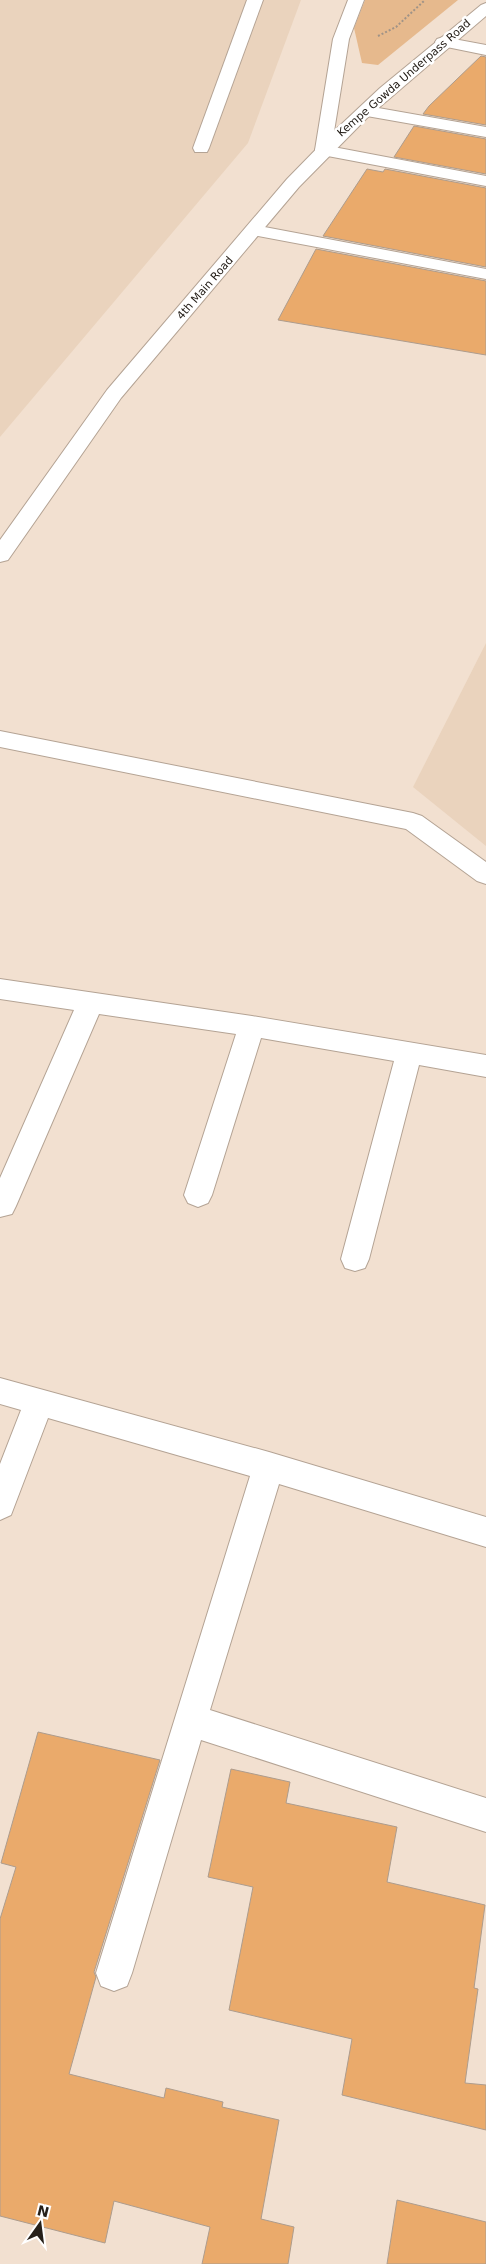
<svg xmlns="http://www.w3.org/2000/svg" width="486" height="2264" font-family="'DejaVu Sans',sans-serif">
  <style>
    .built { fill: #ead3bd }
    .green { fill: #e6b98d }
    .building { fill: #eaaa6b; stroke: #ad9c8d }
    .lines { fill: none; stroke-linecap: round; stroke-linejoin: round }
    .service-casing { stroke: #b4a394; stroke-width: 2 }
    .minor-casing { stroke: #b4a394; stroke-width: 2 }
    .tertiary-casing { stroke: #b4a394; stroke-width: 2 }
    .path { stroke: #a09387; stroke-width: 2; stroke-dasharray: 2 2; stroke-linecap: butt }
    .service { fill: #fff; fill-rule: evenodd }
    .minor { fill: #fff; fill-rule: evenodd }
    .tertiary { fill: #fff; fill-rule: evenodd }
    .labels { text-anchor: middle; dominant-baseline: central; stroke-width: 5; stroke-linejoin: round; paint-order: stroke }
    .far-street-label { font-size: 11px; fill: #26201a; stroke: #fff }
  </style>
  <rect width="100%" height="100%" fill="#f2e0d0"/>
  <!-- built -->
  <g class="built">
    <path d="M0,0H301L248,143L0,437Z"/>
    <path d="M486,643V846L413,787Z"/>
  </g>
  <!-- green -->
  <path class="green" d="M365,0H458L378,65L362,63L354,28Z"/>
  <!-- building -->
  <g class="building">
    <path d="M481,56L486,57V125L423,114L429,106Z"/>
    <path d="M414,126L486,139V174L394,157Z"/>
    <path d="M367,169L383,172L385,169L486,188V267L323,236Z"/>
    <path d="M316,249L486,281V355L278,320Z"/>
    <path d="M38,1732L160,1760L94,1972L96,1977L69,2074L164,2098L166,2088L223,2102L222,2107L279,2120L261,2219L294,2227L288,2264H202L210,2227L114,2201L105,2243L0,2216V1919L16,1867L1,1863Z"/>
    <path d="M231,1769L290,1782L286,1803L397,1827L387,1882L485,1905L474,1988L478,1989L465,2083L486,2085V2130L342,2095L352,2039L229,2010L253,1887L208,1877Z"/>
    <path d="M397,2200L486,2222V2264H387Z"/>
  </g>
  <g class="lines">
    <!-- service casing -->
    <g class="service-casing">
      <g id="service">
        <path d="M247,0H263L209,148L207,152H195L193,148Z"/>
        <path d="M323,145L486,176V186L317,154L315,150L317,146Z"/>
        <path d="M254,225L486,269V279L248,234L245,230L248,226Z"/>
      </g>
    </g>
    <!-- minor casing -->
    <g class="minor-casing">
      <g id="minor">
        <path d="M348,0H364L349,39L331,150L329,154H317L315,150L333,39Z"/>
        <path d="M443,37L486,45V55L437,45L435,42L437,39Z"/>
        <path d="M367,106L486,127V137L361,115L359,111L361,107Z"/>
        <path d="M0,979L252,1016L486,1055V1077L419,1065L369,1259L365,1268L355,1271L345,1268L341,1259L394,1061L261,1038L212,1195L208,1203L198,1207L188,1203L184,1195L236,1034L99,1014L16,1206L12,1214L0,1217V1178L74,1010L0,999Z"/>
        <path d="M0,1378L269,1452L486,1517V1547L279,1484L210,1710L486,1798V1832L201,1740L132,1973L127,1986L114,1991L101,1986L96,1973L250,1476L48,1418L11,1515L0,1520V1464L21,1410L0,1404Z"/>
      </g>
    </g>
    <!-- tertiary casing -->
    <g class="tertiary-casing">
      <g id="tertiary">
        <path d="M486,3V16L368,117L299,187L121,398L8,560L0,562V540L107,390L287,179L332,133L380,88L481,5Z"/>
        <path d="M0,731L413,813L422,816L486,862V884L477,881L406,829L0,747Z"/>
      </g>
    </g>
    <!-- path -->
    <path class="path" d="M378,36L396,27L425,0"/>
    <!-- service -->
    <use href="#service" class="service"/>
    <!-- minor -->
    <use href="#minor" class="minor"/>
    <!-- tertiary -->
    <use href="#tertiary" class="tertiary"/>
  </g>
  <g class="labels">
    <!-- far-street labels -->
    <g class="far-street-label">
      <text transform="translate(404 78) rotate(-41)">Kempe Gowda Underpass Road</text>
      <text transform="translate(205 288) rotate(-49)">4th Main Road</text>
    </g>
  </g>
  <!-- north arrow -->
  <g transform="translate(40 2224) rotate(14)" stroke="#ffffff" stroke-width="4" paint-order="stroke">
  <path d="M0-4L9 19L0 12L-9 19Z" fill="#26201a"/>
  <text y="-8" font-size="14" font-weight="bold" text-anchor="middle" fill="#26201a">N</text>
  </g>
</svg>
